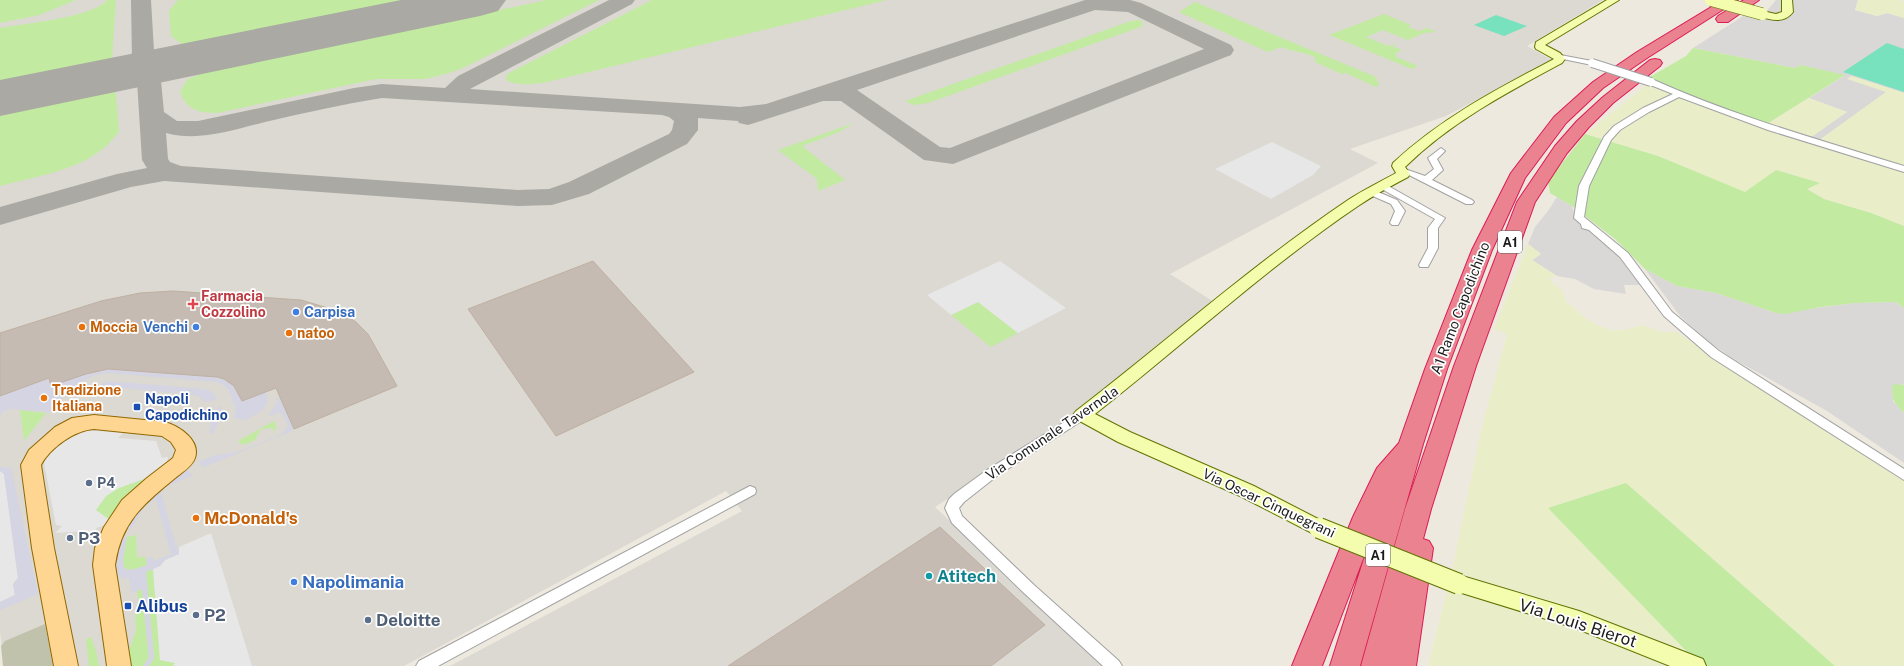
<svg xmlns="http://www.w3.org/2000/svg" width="1904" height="666" font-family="'Public Sans',sans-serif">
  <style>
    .residential { fill: #d9d8d7 }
    .airport { fill: #dbd9d1 }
    .construction { fill: #c1c2ab }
    .farmland { fill: #e9eec9 }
    .grass { fill: #c2eba1 }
    .pitch { fill: #78e1bd }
    .parking { fill: #e7e7e7 }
    .plaza { fill: #d4d4e3 }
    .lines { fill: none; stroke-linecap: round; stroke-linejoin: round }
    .taxiway { fill: #aba9a4; fill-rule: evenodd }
    .runway { fill: #aba9a4; fill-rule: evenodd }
    .building { fill: #c5bbb3; stroke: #bfb0a1 }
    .street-casing { stroke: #a2a2a2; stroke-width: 2 }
    .secondary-casing { stroke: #617300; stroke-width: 2 }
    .primary-casing { stroke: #916800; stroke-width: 2 }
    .highway-casing { stroke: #dc1b54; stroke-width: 2 }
    .street { fill: #fff; fill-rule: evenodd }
    .secondary { fill: #f4fcae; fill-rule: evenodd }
    .primary { fill: #ffd592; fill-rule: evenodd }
    .highway { fill: #ea8290; fill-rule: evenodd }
    .street-bridge-casing { stroke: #a2a2a2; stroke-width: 10; stroke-linecap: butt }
    .secondary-bridge-far1-casing { stroke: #617300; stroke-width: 13; stroke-linecap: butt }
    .secondary-bridge-casing { stroke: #617300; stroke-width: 22; stroke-linecap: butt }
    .street-bridge { stroke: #fff; stroke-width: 8 }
    .secondary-bridge-far1 { stroke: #f4fcae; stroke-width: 12 }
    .secondary-bridge { stroke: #f4fcae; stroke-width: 20 }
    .health-dot { fill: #e0444e; stroke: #fff; stroke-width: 1.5 }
    .shop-dot { fill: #3f7fe0; stroke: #fff; stroke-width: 1.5 }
    .food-dot { fill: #e8710a; stroke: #fff; stroke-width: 1.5 }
    .transit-dot { fill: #1a4fb4; stroke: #fff; stroke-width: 1.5 }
    .service-dot { fill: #5c6f8a; stroke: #fff; stroke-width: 1.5 }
    .culture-dot { fill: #0f9aa8; stroke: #fff; stroke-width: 1.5 }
    .labels { text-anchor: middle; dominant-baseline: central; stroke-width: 3.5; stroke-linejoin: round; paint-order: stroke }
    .shield { fill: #fff; stroke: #5f5f5f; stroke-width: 1 }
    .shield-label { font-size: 13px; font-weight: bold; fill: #1b1b1b }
    .health-label { font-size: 14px; font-weight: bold; fill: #be3a42; stroke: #fff; text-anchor: start }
    .street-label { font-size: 14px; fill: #1b1b1b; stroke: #fff }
    .shop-label { font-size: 14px; font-weight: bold; fill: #366cbe; stroke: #fff; text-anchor: start }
    .food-label { font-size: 14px; font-weight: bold; fill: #c56008; stroke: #fff; text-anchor: start }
    .transit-label { font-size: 14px; font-weight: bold; fill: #164399; stroke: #fff; text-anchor: start }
    .service-label { font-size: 14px; font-weight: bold; fill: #4e5e75; stroke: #fff; text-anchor: start }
    .near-food-label { font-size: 17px; font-weight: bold; fill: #c56008; stroke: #fff; text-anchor: start }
    .near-service-label { font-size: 17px; font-weight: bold; fill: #4e5e75; stroke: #fff; text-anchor: start }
    .near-culture-label { font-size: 17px; font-weight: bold; fill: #0d838f; stroke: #fff; text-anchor: start }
    .near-shop-label { font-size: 17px; font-weight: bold; fill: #366cbe; stroke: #fff; text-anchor: start }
    .near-transit-label { font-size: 17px; font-weight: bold; fill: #164399; stroke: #fff; text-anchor: start }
    .near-street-label { font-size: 17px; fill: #1b1b1b; stroke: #fff }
  </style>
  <rect width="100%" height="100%" fill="#ede9df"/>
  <!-- residential -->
  <g class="residential">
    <path d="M1776,0H1858L1855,10L1877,16L1887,13L1904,18V93L1851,76L1887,92L1818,141L1803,136L1847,112L1809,98L1844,76L1801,65L1795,68L1693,48L1748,13H1765Z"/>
    <path d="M1557,197L1572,206L1576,219L1615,252L1640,285H1624L1626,294L1594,289L1575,279L1557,276L1532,260L1541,254L1528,244L1535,227L1548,211Z"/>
    <path d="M1645,269L1677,286L1716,293L1776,313L1855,303L1896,302L1904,308V385L1901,384L1893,401L1904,413V463L1827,411L1730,357L1705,339L1680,316Z"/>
  </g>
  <!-- airport -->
  <path class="airport" d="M0,0H1603L1527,46L1552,60L1446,116L1350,149L1378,163L1170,274L1214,302L1091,405L935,507L1105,666H450L742,511L726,491L404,666H4L0,632Z"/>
  <!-- construction -->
  <path class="construction" d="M45,624L53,666H3L1,646L5,641Z"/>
  <!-- farmland -->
  <g class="farmland">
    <path d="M1858,0H1900L1904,2V18L1887,13L1877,16L1855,10Z"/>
    <path d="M1851,76L1904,93V226L1871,213L1824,199L1807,188L1820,183L1776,170L1746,193L1658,156L1585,134L1653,80L1767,124L1809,98L1847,112L1813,136H1805L1818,141L1886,92L1847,79Z"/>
    <path d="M1528,244L1541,254L1532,260L1557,276L1549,279L1562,291L1566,301L1583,316L1597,325L1611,330H1624L1643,325L1662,332H1677L1708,354L1904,473V666H1835L1626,483L1548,508L1695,660L1548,603L1452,571L1481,431L1507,334L1494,329Z"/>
    <path d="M1448,586L1578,622L1681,666H1428Z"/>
  </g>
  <!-- grass -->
  <g class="grass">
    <path d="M0,0H76L39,15L0,23Z"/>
    <path d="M107,0H116L112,60L0,82V28C22,24 95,17 107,0Z"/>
    <path d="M178,0H415L195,44H182L171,36L169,11Z"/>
    <path d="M547,0H599L463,68L449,73L426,79H376L217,113C199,113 186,110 180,91L188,79L208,71Z"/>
    <path d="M652,0H887L543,83C530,84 517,86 506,80L507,74Z"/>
    <path d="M1195,2L1376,77L1379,85L1376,87L1346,73L1342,74L1315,62V57C1304,52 1293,52 1281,47L1268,52L1179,12Z"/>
    <path d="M1384,14L1411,25L1408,27L1419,31L1427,28L1436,32L1424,33L1408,40L1383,30L1366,37L1388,46L1398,43L1392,46L1402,50L1396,53V57L1418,66L1412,69L1329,35Z"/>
    <path d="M1141,20L1143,26L928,103L913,105L905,101L1131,21Z"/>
    <path d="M1693,48L1795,68L1801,65L1845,75L1767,124L1700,100L1648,78L1686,56Z"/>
    <path d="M112,91L116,93L119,132C114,137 110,143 104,148C76,171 34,177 0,186V114Z"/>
    <path d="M854,123L839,132L802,146L845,180L818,191L817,179L778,150Z"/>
    <path d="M1585,134L1658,156L1745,192L1776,170L1820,183L1807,189L1824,199L1871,213L1904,226V308L1896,302L1855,303L1821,307L1785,314L1776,313L1716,293L1677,286L1645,269L1615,239L1572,206L1550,193L1548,181Z"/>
    <path d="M978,302L1018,333L991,347L951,315Z"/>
    <path d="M1893,384L1904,385V413C1894,402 1891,400 1893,384Z"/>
    <path d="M20,410L46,413L24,441Z"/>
    <path d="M274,421L277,428L272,433L274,428L261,429L255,440L243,445L238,441Z"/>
    <path d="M166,463L168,464L111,521L96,510C112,483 124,489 148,477C154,474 160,468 166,463Z"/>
    <path d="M1626,483L1835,666H1704L1695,660L1548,508Z"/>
    <path d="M136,535L137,557H145L147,565C140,568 131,572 124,568L123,559L127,537Z"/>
    <path d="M153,569L160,660L176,663L173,666H149L154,658L146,572Z"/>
    <path d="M142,589L149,658L143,666H131L129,651L136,630L135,613L140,610L137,591Z"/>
    <path d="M91,637L96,651L99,666H89L86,639Z"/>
  </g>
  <!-- pitch -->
  <g class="pitch">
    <path d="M1496,15L1527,26L1504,36L1474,25Z"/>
    <path d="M1887,43L1904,49V92L1843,72Z"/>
  </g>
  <!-- parking -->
  <g class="parking">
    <path d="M1272,142L1321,166L1313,175L1271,199L1215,169Z"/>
    <path d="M1000,261L1066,308L1018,333L978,302L951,315L927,295Z"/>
    <path d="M87,430L123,433L118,438L156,441L162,458L168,457L167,462L149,477L119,488L106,496L96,510L111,521L109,524L96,528L97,532L86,537L85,531L55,533L62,526L56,525L43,458L68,437Z"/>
    <path d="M0,471L4,474L18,578L13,584L15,595L0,602Z"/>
    <path d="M211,533L252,666H173L175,663L160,660L153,569L160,566L165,560L179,554V547Z"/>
  </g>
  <!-- plaza -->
  <g class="plaza">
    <path d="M108,369L217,377L224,379L234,386L242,401L266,392L268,402L263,410L246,420L234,418L236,410L229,391L225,386L218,382L107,373L93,376L78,383L60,399L50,412L10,409L2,412L0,417V396L49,378Z"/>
    <path d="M107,381L205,389L212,392L217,400L204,402L199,396L195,395L101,386L102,384Z"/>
    <path d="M280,397L294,430L202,468L199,461L217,455L237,452L280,435L285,430L288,426L282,413L279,412L270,416L268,415L276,405L277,398Z"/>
    <path d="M217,406H220L222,416L213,433L209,434L211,425L209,415L218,410Z"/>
    <path d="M0,467L11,468L38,594L0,610V602L15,595L13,584L18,578L4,474L0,471Z"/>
    <path d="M187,468L192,476L160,489L176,546H177L179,554L165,560L160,566L146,572L154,658L149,666H143L149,658L142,589L132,593L129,577L124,579L115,572V553L119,539L127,537L123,559L124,567L127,570L135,569L147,565V559L153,557L154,561L171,554L156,499L145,506L131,528L124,529L138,508L156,489L175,474L177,475Z"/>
  </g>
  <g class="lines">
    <!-- taxiway -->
    <path class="taxiway" d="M131,0H151L154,51C172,64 200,45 221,50L224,55L221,60C198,65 174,72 151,66L148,68L154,70L161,81L164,112L177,121H198L354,88L382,84L445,88L458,76L609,0H635L632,4L470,89L740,107L766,104L1085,0H1130L1141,3L1231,45L1234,50L1231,55L953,164L924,160L841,101H823L748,125L739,123L738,121L698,118V130L687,144L589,194L552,205L518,206L164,181L131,187L0,225V207L117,174L147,168L142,160L137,81C123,79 110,85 96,82L92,77C99,67 121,66 132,59ZM1095,10L1128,12L1204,49L950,148L940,147L857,90ZM382,98L662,115L669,117L674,121L672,130L669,134L569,182L549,189L518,190L181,166L170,162L168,159L166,133C199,142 233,130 265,122C304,113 343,104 382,98Z"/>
    <!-- runway -->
    <path class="runway" d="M401,0H506L498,11L480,16L0,116V80Z"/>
  </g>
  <!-- building -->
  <g class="building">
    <path d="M593,261L694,372L556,436L468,309Z"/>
    <path d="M173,291L301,300L338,311L356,322L368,334L397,386L294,429L276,388L242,401L234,386L224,379L217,377L108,369L86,374L51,386L49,378L0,396V333L101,301L140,293Z"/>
    <path d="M940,527L1045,625L991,666H728Z"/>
  </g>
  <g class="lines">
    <!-- street casing -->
    <g class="street-casing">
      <g id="street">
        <path d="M1555,54L1592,61L1596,63L1592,65L1558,58H1555Z"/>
        <path d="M1648,80H1654C1734,116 1820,140 1904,166V172L1768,130L1679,97L1649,112L1620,130L1611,140L1589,186L1584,217L1628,253L1672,312L1719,351L1904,469V480L1711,357L1664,316L1620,257L1589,230L1582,228L1581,224L1574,218L1579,186L1604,137L1614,126L1643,108L1673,94L1648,84Z"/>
        <path d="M1441,148L1445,151L1437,159L1443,170L1432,180L1472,200L1474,202L1472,204H1466L1411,176L1398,171L1402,168L1425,176L1434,169L1428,158Z"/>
        <path d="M1383,183L1445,218L1438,228V248L1428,267H1420L1419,265L1428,248V228L1435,219L1380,188L1378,186Z"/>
        <path d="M1371,189L1397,200L1405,211L1398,225H1392L1390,223L1395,211L1391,204L1368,194L1366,192L1368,190Z"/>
        <path d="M1082,411L1086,412L1088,415L1086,418L997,476L964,502L959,508L962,516L1034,585L1119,661L1122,666H1103L1024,593L952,523L945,508L949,499L954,494L987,470Z"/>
        <path d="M750,486L755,488L756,491L755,494L438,666H416L419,661Z"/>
      </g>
    </g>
    <!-- secondary casing -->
    <g class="secondary-casing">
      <g id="secondary">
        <path d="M1607,0H1619L1545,45L1560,53L1565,59L1562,63C1506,93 1451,122 1405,167L1410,174L1408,177C1391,186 1374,195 1358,206C1265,269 1183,345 1095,414L1130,432L1254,486L1326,523L1329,528L1326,533L1319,536L1312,533L1240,496L1118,442L1076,419L1073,415L1076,411C1167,341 1253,264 1348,200C1363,190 1380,182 1396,173L1392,166L1393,163C1441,118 1497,89 1554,59L1536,49L1535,47L1536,42Z"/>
        <path d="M1782,0H1792L1793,12C1784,24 1771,20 1758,16L1757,14L1762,11L1776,14L1782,12Z"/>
        <path d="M1459,575L1579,611L1703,659L1706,666H1670L1575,628L1452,590L1449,584L1452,578Z"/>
      </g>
    </g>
    <!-- primary casing -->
    <g class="primary-casing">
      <path id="primary" d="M94,415L165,422C179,426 201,440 195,458C192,467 181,473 174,479C142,505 121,523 115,565L131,666H107L93,565L95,548L104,527L122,500L147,478L173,458L176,450L171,442L162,436L94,429C75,430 50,448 41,465L54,548L78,666H54L32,548L21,465L29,450L55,427L72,418Z"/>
    </g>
    <!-- highway casing -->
    <g class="highway-casing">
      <g id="highway">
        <path d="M1723,0H1738L1647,58L1603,88L1566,123L1525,178L1492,250L1447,369L1423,444L1360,666H1330L1368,546L1322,666H1292L1353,517L1374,474L1377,468L1399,443L1425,369L1472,250L1511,173L1554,117L1593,82L1637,52Z"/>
        <path d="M1744,0H1759L1728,22H1718L1716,19L1718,16Z"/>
        <path d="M1655,59L1660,60L1662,63L1660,66L1613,103L1589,127L1567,153L1535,202L1476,366L1431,509L1423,539L1429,541L1433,548L1416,666H1361L1405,509L1454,366L1517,202L1555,146L1577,121L1603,97L1650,60Z"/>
      </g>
    </g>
    <!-- street -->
    <use href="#street" class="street"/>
    <!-- secondary -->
    <use href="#secondary" class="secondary"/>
    <!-- primary -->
    <use href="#primary" class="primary"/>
    <!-- highway -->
    <use href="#highway" class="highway"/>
    <!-- street-bridge casing -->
    <g class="street-bridge-casing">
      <path id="street-bridge" d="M1592,63L1651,82"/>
    </g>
    <!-- secondary-bridge-far1 casing -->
    <g class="secondary-bridge-far1-casing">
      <path id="secondary-bridge-far1" d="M1711,0L1762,14"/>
    </g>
    <!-- secondary-bridge casing -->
    <g class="secondary-bridge-casing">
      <path id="secondary-bridge" d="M1319,528L1459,584"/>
    </g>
    <!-- street-bridge -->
    <use href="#street-bridge" class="street-bridge"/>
    <!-- secondary-bridge-far1 -->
    <use href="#secondary-bridge-far1" class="secondary-bridge-far1"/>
    <!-- secondary-bridge -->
    <use href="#secondary-bridge" class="secondary-bridge"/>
  </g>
  <!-- markers -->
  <path class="health-dot" d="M191 298h4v4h4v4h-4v4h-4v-4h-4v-4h4z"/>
  <g class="shop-dot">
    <circle cx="296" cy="312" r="4"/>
    <circle cx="196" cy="327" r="4"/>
    <circle cx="294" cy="582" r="4"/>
  </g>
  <g class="food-dot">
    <circle cx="82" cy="327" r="4"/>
    <circle cx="289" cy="333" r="4"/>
    <circle cx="44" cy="398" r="4"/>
    <circle cx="196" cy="518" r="4"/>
  </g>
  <g class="transit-dot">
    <rect x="133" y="403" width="8" height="8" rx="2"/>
    <rect x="124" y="602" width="8" height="8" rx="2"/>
  </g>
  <g class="service-dot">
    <circle cx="89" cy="483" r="4"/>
    <circle cx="70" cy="538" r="4"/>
    <circle cx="196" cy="615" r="4"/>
    <circle cx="368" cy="620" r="4"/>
  </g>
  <circle class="culture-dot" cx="929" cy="576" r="4"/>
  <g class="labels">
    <!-- shield labels -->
    <g class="shield">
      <rect x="1498" y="231" width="24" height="22" rx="3"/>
      <rect x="1366" y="544" width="24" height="22" rx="3"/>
    </g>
    <g class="shield-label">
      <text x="1510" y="242">A1</text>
      <text x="1378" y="555">A1</text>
    </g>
    <!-- health labels -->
    <g class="health-label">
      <text x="201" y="296">Farmacia<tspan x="201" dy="16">Cozzolino</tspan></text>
    </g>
    <!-- street labels -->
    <g class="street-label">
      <text transform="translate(1460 308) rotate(-69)">A1 Ramo Capodichino</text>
      <text transform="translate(1052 433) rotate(-34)">Via Comunale Tavernola</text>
      <text transform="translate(1269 503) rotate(25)">Via Oscar Cinquegrani</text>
    </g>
    <!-- shop labels -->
    <g class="shop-label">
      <text x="304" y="312">Carpisa</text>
      <text x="188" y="327" text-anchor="end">Venchi</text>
    </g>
    <!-- food labels -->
    <g class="food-label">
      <text x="90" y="327">Moccia</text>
      <text x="297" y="333">natoo</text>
      <text x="52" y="390">Tradizione<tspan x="52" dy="16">Italiana</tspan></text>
    </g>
    <!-- transit labels -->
    <g class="transit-label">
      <text x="145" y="399">Napoli<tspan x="145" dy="16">Capodichino</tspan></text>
    </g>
    <!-- service labels -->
    <g class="service-label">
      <text x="97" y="483">P4</text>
    </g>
    <!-- near-food labels -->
    <g class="near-food-label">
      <text x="204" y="518">McDonald's</text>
    </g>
    <!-- near-service labels -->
    <g class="near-service-label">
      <text x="78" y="538">P3</text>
      <text x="204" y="615">P2</text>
      <text x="376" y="620">Deloitte</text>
    </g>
    <!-- near-culture labels -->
    <g class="near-culture-label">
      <text x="937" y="576">Atitech</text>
    </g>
    <!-- near-shop labels -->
    <g class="near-shop-label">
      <text x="302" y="582">Napolimania</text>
    </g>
    <!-- near-transit labels -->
    <g class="near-transit-label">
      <text x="136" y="606">Alibus</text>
    </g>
    <!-- near-street labels -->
    <g class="near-street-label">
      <text transform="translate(1578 623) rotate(18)">Via Louis Bierot</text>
    </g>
  </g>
</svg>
